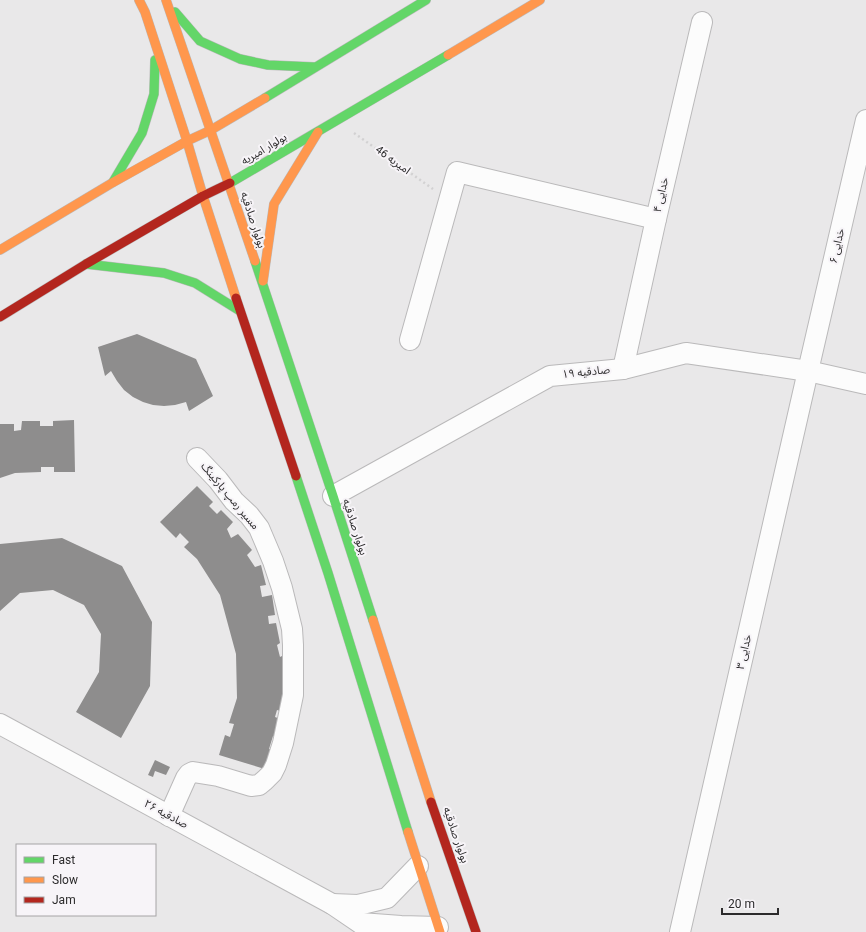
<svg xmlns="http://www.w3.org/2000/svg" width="866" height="932" font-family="Roboto,'Noto Sans Arabic',sans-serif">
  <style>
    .building { fill: #8e8d8d }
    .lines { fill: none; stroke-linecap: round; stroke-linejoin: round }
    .street-casing { stroke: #bab9ba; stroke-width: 22 }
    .fast-casing { stroke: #bab9ba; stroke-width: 10 }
    .slow-casing { stroke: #bab9ba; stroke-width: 10 }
    .jam-casing { stroke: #bab9ba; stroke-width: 10 }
    .path { stroke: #d2d1d2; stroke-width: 2.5; stroke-dasharray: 2 3; stroke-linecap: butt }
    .street { stroke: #fcfcfc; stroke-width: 20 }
    .fast { stroke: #63d668; stroke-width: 9 }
    .slow { stroke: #ff974d; stroke-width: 9 }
    .jam { stroke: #b3261e; stroke-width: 9 }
    .labels { text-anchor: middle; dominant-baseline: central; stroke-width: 4; stroke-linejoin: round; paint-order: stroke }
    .street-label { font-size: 11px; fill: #2c2b2c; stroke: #f7f4f8 }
  </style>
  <rect width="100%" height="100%" fill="#e9e8e9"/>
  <!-- building -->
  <g class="building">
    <path d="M137,334L196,359L213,396L189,411L186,402L175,405L164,406L153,405L143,402L133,397L124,390L117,381L111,371L105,376L98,347Z"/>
    <path d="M74,420L75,472H54V467H41V472L15,473L0,478V424H14V431L21,430L22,421H40V426H53V421Z"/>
    <path d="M197,486L213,502L209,506L217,514L221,510L233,522L227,529L231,538L238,534L252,550L247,555L255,567L261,565L266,585L260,586L262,597L272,595L275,615L268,616L269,624L276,623L280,643L277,645L280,657L284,655L283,712L277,710L275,717L283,720L278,738L273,736L269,749L274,750L268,770L219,755L225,735L230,737L234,724L229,723L237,698L236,654L220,595L197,559L184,547L189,542L180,533L176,538L160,522Z"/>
    <path d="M62,538L122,566L152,622L150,686L121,738L76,712L99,672L101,634L84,605L53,590L20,593L0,611V544Z"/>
    <path d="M155,760L170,767L166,775L155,771L153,777L148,775Z"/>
  </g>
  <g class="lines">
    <!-- street casing -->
    <g class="street-casing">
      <g id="street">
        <path d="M410,340L457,172L656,219"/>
        <path d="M623,369L656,219L702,22"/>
        <path d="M333,496L550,376L623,369L686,353L808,371L866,384"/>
        <path d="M0,724L332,904L360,923L401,926L438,927"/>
        <path d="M169,816L186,778L189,774L193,772L218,776L251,786L259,785L265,780L272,773L276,765L283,743L293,695V645L292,629L282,588L273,561L259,528L249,515L234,501L218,480L197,458"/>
        <path d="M332,904L358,905L387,898L418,866"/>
        <path d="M680,932L808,371L866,120"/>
      </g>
    </g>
    <!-- fast casing -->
    <g class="fast-casing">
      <g id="fast">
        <path d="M175,12L200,41L240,59L268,65L314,67"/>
        <path d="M265,98L426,0"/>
        <path d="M113,182L142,133L154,94L155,60"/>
        <path d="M230,183L448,55"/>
        <path d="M255,261L333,496L373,620"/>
        <path d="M86,264L164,273L195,283L240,311"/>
        <path d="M296,476L328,573L408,832"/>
      </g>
    </g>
    <!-- slow casing -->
    <g class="slow-casing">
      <g id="slow">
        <path d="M139,0L145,12L187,141L203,196L236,298"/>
        <path d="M166,0L255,261"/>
        <path d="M448,55L540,0"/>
        <path d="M0,250L112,183L187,141L211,130L265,98"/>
        <path d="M263,281L274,204L318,132"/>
        <path d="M373,620L431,802"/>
        <path d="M408,832L440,932"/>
      </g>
    </g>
    <!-- jam casing -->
    <g class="jam-casing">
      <g id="jam">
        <path d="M236,298L296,476"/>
        <path d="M0,317L86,264L203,196L230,183"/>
        <path d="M431,802L476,932"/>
      </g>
    </g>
    <!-- path -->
    <path class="path" d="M354,133L433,189"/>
    <!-- street -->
    <use href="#street" class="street"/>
    <!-- fast -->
    <use href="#fast" class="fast"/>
    <!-- slow -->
    <use href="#slow" class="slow"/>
    <!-- jam -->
    <use href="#jam" class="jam"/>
  </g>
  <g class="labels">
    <!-- street labels -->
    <g class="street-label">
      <text transform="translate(264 149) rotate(-31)">بولوار امیریه</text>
      <text transform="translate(393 160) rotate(36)">امیریه 46</text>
      <text transform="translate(661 195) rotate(-77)">خدایی ۴</text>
      <text transform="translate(253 220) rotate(72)">بولوار صادقیه</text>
      <text transform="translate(837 246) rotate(-77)">خدایی ۶</text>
      <text transform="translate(586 372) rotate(-6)">صادقیه ۱۹</text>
      <text transform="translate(230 496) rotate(50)">مسیر رمپ پارکینگ</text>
      <text transform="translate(355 527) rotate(72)">بولوار صادقیه</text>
      <text transform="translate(744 652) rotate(-77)">خدایی ۳</text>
      <text transform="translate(166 814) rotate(28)">صادقیه ۲۶</text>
      <text transform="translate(456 835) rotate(71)">بولوار صادقیه</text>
    </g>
  </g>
  <!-- legend -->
  <rect x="16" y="844" width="140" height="72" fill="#f7f4f8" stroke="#a6a4a6"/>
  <rect x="24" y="857" width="20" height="6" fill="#63d668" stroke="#a6a4a6"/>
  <text x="52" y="864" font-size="12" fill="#2c2b2c">Fast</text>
  <rect x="24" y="877" width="20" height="6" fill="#ff974d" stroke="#a6a4a6"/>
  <text x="52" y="884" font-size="12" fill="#2c2b2c">Slow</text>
  <rect x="24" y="897" width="20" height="6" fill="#b3261e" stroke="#a6a4a6"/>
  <text x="52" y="904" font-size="12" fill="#2c2b2c">Jam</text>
  <!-- scale -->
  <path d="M722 908v6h56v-6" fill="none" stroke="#2c2b2c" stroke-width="2"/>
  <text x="728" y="908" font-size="12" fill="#2c2b2c" stroke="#f7f4f8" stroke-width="3" paint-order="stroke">20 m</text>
</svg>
